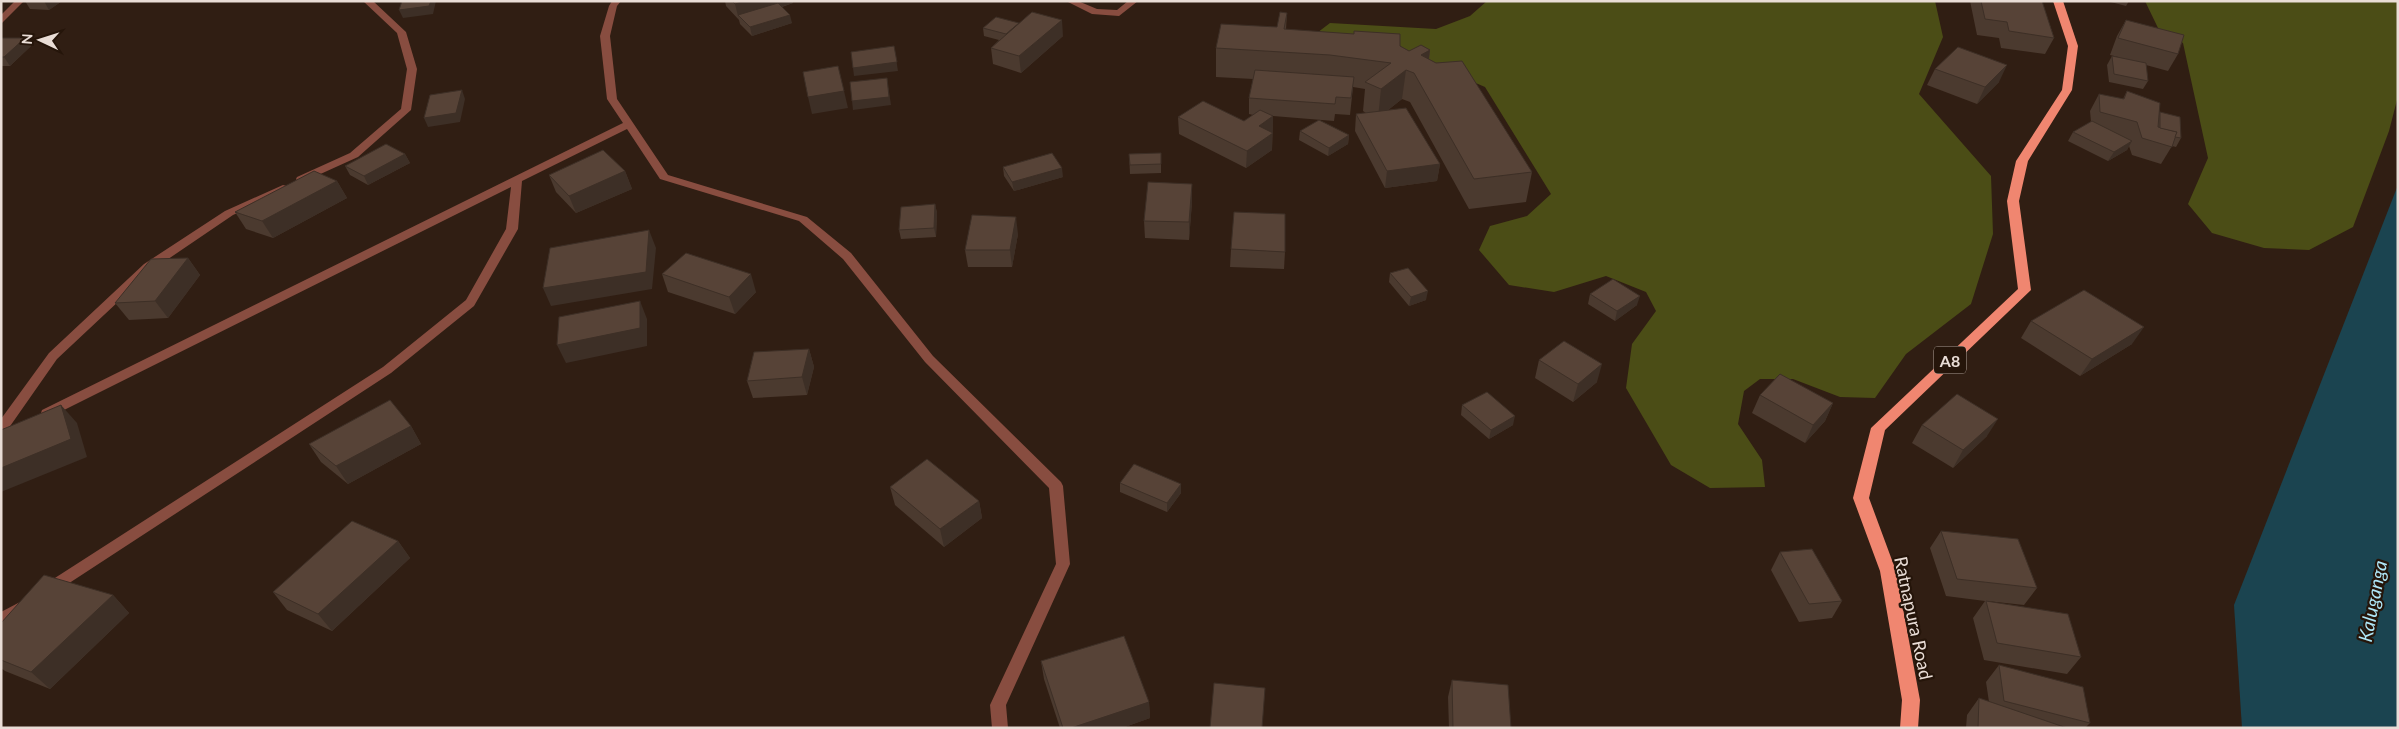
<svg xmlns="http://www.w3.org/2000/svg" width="2399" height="729" font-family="Lato,sans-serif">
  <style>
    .forest { fill: #4b4d16 }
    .water { fill: #1b4450 }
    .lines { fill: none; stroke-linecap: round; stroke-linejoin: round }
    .minor { fill: #884d40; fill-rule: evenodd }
    .trunk { fill: #f08670; fill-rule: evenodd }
    .wall { fill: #4b3a2f }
    .shaded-wall { fill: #3d2f26 }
    .building { fill: #574337; stroke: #3d2f26 }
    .labels { text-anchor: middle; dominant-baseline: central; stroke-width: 4.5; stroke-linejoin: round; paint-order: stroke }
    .shield { fill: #25150a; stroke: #aea199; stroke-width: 1 }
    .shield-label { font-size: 16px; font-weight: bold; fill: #e9ddd6 }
    .street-label { font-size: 18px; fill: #e9ddd6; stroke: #25150a }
    .water-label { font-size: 19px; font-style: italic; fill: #afe7f8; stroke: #25150a }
  </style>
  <rect width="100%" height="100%" fill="#301e13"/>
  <!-- forest -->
  <g class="forest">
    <path d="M1487,1H1935L1943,37L1919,94L1991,176L1993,234L1971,304L1906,354L1875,398L1840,397L1793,379H1760L1744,391L1738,424L1762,460L1765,487L1710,488L1671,465L1626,388L1632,344L1656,311L1646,292L1606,276L1554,292L1509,285L1479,250L1490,226L1527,216L1551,194L1485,87L1413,56L1313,36L1330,23L1436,29L1470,16Z"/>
    <path d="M2145,1H2398V96L2389,131L2353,227L2309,250L2264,248L2212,233L2188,204L2208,158L2183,43L2158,28Z"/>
  </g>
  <!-- water -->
  <path class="water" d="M2398,185V728H2242L2234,605Z"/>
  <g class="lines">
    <!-- minor -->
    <g class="minor">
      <path d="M15,1H24L1,24V15Z"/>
      <path d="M363,1H373L406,32L417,69L411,110L358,157L305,181H297L296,179L297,177L350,153L401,109L407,69L397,33Z"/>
      <path d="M612,1H621L617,6L610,36L617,99L668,175L807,217L851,253L933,356L1061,482L1063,486L1070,564L1006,705L1008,728H992L990,705L1056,564L1049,488L925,362L843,259L799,221L660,179L627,129L522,181L518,229L474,306L391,373L54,593L49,595L44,593L42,589L44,585L383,367L466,300L506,229L511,187L52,416H42L41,413L42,410L623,123L607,99L600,36L609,6Z"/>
      <path d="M1066,1H1078L1097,9L1117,10L1128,1H1138L1119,16L1092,14Z"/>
      <path d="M283,185L287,186L288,188L287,190L233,215L152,270L57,359L6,432L1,434V419L49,353L144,264L225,211Z"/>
      <path d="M20,602L25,604L27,608L25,612L1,626V612Z"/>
    </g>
    <!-- trunk -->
    <path class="trunk" d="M2053,1H2063L2078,46L2072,90L2028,161L2019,201L2031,290L1885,430L1869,498L1896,571L1920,700L1918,728H1900L1902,700L1880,571L1853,498L1871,428L2018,289L2007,201L2016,161L2062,90L2068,46Z"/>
  </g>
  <!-- wall -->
  <g class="wall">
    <path d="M25,1H62L49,10L30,9Z"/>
    <path d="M489,1H505L489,2Z"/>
    <path d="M725,1H792L793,3L782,7L792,23L752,36L740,24L739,20L726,6Z"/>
    <path d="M1970,1H2042L2054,38L2045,54L2001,48L1999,38L1977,35Z"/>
    <path d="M2107,1H2129L2126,6Z"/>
    <path d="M1287,13L1286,30L1400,46L1409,51L1430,50L1429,60L1532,172L1526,202L1469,209L1410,102L1402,99L1388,110L1440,164L1437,181L1385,188L1355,131L1356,114L1366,113L1363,111L1365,89L1353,87L1350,115L1335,114L1334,121L1273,116L1272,150L1246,168L1179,134L1178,117L1244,121L1253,115L1249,114V98L1253,79L1216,77V48L1277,27Z"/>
    <path d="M2126,20L2178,54L2168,71L2146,65L2148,81L2143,89L2109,82L2107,65L2112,56L2122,58L2110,55L2117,36Z"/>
    <path d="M983,28L1063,36L1021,73L993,64L991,48L999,40L984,36Z"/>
    <path d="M1,38H25L31,46L10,66H1Z"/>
    <path d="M1935,69L1999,82L1977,104L1927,85Z"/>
    <path d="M2127,91L2160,112L2181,138L2176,147L2172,146L2161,164L2132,155L2129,146L2127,150L2108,161L2068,141L2073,132L2091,122L2090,111L2099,94L2123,99Z"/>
    <path d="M1300,131L1349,135L1348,144L1328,156L1299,140Z"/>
    <path d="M1161,153V173L1130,174L1129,154Z"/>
    <path d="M405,154L410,163L368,185L350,175L345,166Z"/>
    <path d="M1003,167L1063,177L1014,191L1004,176Z"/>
    <path d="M625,171L632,189L576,213L556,192L549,175Z"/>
    <path d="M337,181L347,198L273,238L246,229L235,212Z"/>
    <path d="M1192,184V202L1189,240L1145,238L1144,221Z"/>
    <path d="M935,204L937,213L936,237L901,239L899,230Z"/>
    <path d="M1018,234L1012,267H968L965,250Z"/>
    <path d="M1231,249L1285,252L1284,269L1230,267Z"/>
    <path d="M188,258L200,275L168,318L129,320L115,303Z"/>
    <path d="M1390,273L1426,300L1409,306L1389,282Z"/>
    <path d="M662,274L756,292L735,314L668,292Z"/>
    <path d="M1590,294L1637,305L1615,321L1588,304Z"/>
    <path d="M2031,321L2132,344L2080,376L2021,338Z"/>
    <path d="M809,349L814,367L807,395L753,398L747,381Z"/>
    <path d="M1539,360L1597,382L1573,402L1535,378Z"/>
    <path d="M1760,395L1833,403L1825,421L1805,443L1752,413Z"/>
    <path d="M1462,405L1513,425L1489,439L1461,415Z"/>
    <path d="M1922,425L1987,436L1953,468L1912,443Z"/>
    <path d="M411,426L421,444L348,484L321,462L309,444Z"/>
    <path d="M1120,483L1181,484V493L1167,512L1120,492Z"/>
    <path d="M890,487L979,501L982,518L944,547L895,505Z"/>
    <path d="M1941,531L2037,588L2024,605L1987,601L2081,657L2067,674L1984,660L1973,618L1985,601L1946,596L1930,548Z"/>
    <path d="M398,541L410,558L332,631L287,610L273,592Z"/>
    <path d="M1780,552L1842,601L1832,618L1799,622L1771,570Z"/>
    <path d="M113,595L129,613L50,689L5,671L1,668V623Z"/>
    <path d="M1041,661L1149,702L1150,718L1122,728H1060L1044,679Z"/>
    <path d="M1999,665L2090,723L2085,728H1966L1967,715L1979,698L1989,702L1986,682Z"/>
    <path d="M1452,680L1511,728H1449L1448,697Z"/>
  </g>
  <!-- shaded-wall -->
  <g class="shaded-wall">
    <path d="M44,1H62L49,10Z"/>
    <path d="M431,1H436L433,14L403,18L399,10Z"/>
    <path d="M744,1H792L793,3L742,19L738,15L739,20L735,4Z"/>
    <path d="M790,15L792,23L752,36L750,27Z"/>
    <path d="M1062,20L1063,36L1021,73L1019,56Z"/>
    <path d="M25,38L31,46L10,66L4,57Z"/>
    <path d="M894,46L898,71L854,76L853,68Z"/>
    <path d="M1430,50L1426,79L1421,55Z"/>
    <path d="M2007,65L1999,82L1977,104L1985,87Z"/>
    <path d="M1406,70L1402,99L1378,118L1381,89Z"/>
    <path d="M887,78L891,105L853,110L852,101Z"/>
    <path d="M462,90L465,99L460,122L428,127L424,118Z"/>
    <path d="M844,91L848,108L812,114L808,97Z"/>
    <path d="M1273,116L1272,150L1246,168L1247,151L1259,126Z"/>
    <path d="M1349,135L1348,144L1328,156L1329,148Z"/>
    <path d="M2132,141L2127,150L2108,161L2114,152Z"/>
    <path d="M405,154L410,163L368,185L364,176Z"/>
    <path d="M1440,164L1437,181L1385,188L1387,171Z"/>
    <path d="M1062,168L1063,177L1014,191L1012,182Z"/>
    <path d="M625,171L632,189L576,213L569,196Z"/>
    <path d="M337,181L347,198L273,238L262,221Z"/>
    <path d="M1192,184V202L1189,240V222Z"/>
    <path d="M935,204L937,213L936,237L934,228Z"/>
    <path d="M1016,217L1018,234L1012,267L1010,250Z"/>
    <path d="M649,230L656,248L652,289L551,306L543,288Z"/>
    <path d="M188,258L200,275L168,318L155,301Z"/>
    <path d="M751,274L756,292L735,314L729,297Z"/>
    <path d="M1428,291L1426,300L1409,306L1411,297Z"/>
    <path d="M1640,296L1637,305L1615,321L1617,311Z"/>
    <path d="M640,301L647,319V346L566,363L557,345Z"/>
    <path d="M2144,327L2132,344L2080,376L2092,359Z"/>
    <path d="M809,349L814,367L807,395L802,377Z"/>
    <path d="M1602,364L1597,382L1573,402L1578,384Z"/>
    <path d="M1833,403L1825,421L1805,443L1813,425Z"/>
    <path d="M61,405L77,423L87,457L1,492V468Z"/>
    <path d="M1515,416L1513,425L1489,439L1491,430Z"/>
    <path d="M1998,419L1987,436L1953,468L1963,450Z"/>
    <path d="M411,426L421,444L348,484L336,466Z"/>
    <path d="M1181,484V493L1167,512V503Z"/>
    <path d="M979,501L982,518L944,547L940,529Z"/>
    <path d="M398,541L410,558L332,631L318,614Z"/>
    <path d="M113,595L129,613L50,689L31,672Z"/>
    <path d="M1149,702L1150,718L1122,728H1071Z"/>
  </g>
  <!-- building -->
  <g class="building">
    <path d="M402,1H431L429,6L399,10Z"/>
    <path d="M732,1H744L735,4Z"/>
    <path d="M1981,1H2042L2054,38L2009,31L2007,22L1985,19Z"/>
    <path d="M778,3L790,15L750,27L738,15Z"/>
    <path d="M1032,12L1062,20L1019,56L991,48Z"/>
    <path d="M1280,12L1287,13L1284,29L1354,34V31L1400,34V46L1409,51L1421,45L1430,50L1421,55L1436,63L1462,61L1532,172L1474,179L1414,73L1406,70L1381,89L1365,82L1391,63L1330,55L1216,48L1221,24L1277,27Z"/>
    <path d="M996,17L1019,23L1006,34L983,28Z"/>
    <path d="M2126,20L2184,35L2178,54L2118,38Z"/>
    <path d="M1,38H25L4,57H1Z"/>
    <path d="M894,46L897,62L853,68L851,52Z"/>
    <path d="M1958,47L2007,65L1985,87L1935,69Z"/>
    <path d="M2112,56L2146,63L2148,81L2114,74Z"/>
    <path d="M838,66L844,91L808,97L803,72Z"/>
    <path d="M1255,70L1354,77L1351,98L1336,97L1335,104L1249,98Z"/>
    <path d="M887,78L889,97L852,101L850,82Z"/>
    <path d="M462,90L456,113L424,118L430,95Z"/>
    <path d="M2127,91L2160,103L2158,127L2177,132L2172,147L2142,138L2137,122L2100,112L2099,94L2124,99Z"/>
    <path d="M1203,101L1244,121L1260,110L1273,116L1259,126L1273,133L1247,151L1178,117Z"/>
    <path d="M1406,108L1440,164L1387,171L1356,114Z"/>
    <path d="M2160,112L2180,117L2181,138L2175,137L2177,132L2160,128Z"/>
    <path d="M1319,120L1349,135L1329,148L1300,131Z"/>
    <path d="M2092,121L2132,141L2114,152L2073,132Z"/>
    <path d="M386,144L405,154L364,176L345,166Z"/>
    <path d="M603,150L625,171L569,196L549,175Z"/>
    <path d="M1052,153L1062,168L1012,182L1003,167Z"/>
    <path d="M1161,153V164L1130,165L1129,154Z"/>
    <path d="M314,171L337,181L262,221L235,212Z"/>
    <path d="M1148,182L1192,184L1189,222L1144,221Z"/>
    <path d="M935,204L934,228L899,230L901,207Z"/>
    <path d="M1234,212L1285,214V252L1231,249Z"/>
    <path d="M972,215L1016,217L1010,250H965Z"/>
    <path d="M649,230L646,272L543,288L550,248Z"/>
    <path d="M686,253L751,274L729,297L662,274Z"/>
    <path d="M188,258L155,301L115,303L151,259Z"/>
    <path d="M1408,268L1428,291L1411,297L1390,273Z"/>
    <path d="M1613,279L1640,296L1617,311L1590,294Z"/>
    <path d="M2084,290L2144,327L2092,359L2031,321Z"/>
    <path d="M640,301V328L557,345L559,317Z"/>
    <path d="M1564,341L1602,364L1578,384L1539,360Z"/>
    <path d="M809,349L802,377L747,381L754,352Z"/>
    <path d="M1780,374L1833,403L1813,425L1760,395Z"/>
    <path d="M1487,392L1515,416L1491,430L1462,405Z"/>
    <path d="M1957,394L1998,419L1963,450L1922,425Z"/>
    <path d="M390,400L411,426L336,466L309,444Z"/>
    <path d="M61,405L71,439L1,468V430Z"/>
    <path d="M927,459L979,501L940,529L890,487Z"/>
    <path d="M1134,464L1181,484L1167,503L1120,483Z"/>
    <path d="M352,521L398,541L318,614L273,592Z"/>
    <path d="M1941,531L2018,539L2037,588L1957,579Z"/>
    <path d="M1812,549L1842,601L1809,604L1780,552Z"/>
    <path d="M44,575L113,595L31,672L1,660V623Z"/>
    <path d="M1986,601L2068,614L2081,657L1997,643Z"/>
    <path d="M1124,636L1149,702L1071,728H1063L1041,661Z"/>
    <path d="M1999,665L2083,687L2090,723L2004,701Z"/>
    <path d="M1452,680L1508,685L1511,728H1453Z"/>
    <path d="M1214,683L1265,688L1262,728H1210Z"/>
    <path d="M1979,698L2067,728H1978Z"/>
  </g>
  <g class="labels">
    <!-- shield labels -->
    <rect class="shield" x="1934" y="346.5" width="32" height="27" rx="4"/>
    <g class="shield-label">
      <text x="1950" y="360">A8</text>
    </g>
    <!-- street labels -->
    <g class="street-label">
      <text transform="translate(1914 618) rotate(78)">Ratnapura Road</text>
    </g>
    <!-- water labels -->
    <g class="water-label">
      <text transform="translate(2372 601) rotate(-79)">Kaluganga</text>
    </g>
  </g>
  <!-- border -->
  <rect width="2399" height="729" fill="none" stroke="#e9ddd6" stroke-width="5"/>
  <!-- north arrow -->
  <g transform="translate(40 40) rotate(274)" stroke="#25150a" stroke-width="4" paint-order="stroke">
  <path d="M0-4L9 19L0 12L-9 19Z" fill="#e9ddd6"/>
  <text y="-8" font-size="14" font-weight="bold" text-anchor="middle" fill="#e9ddd6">N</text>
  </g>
</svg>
